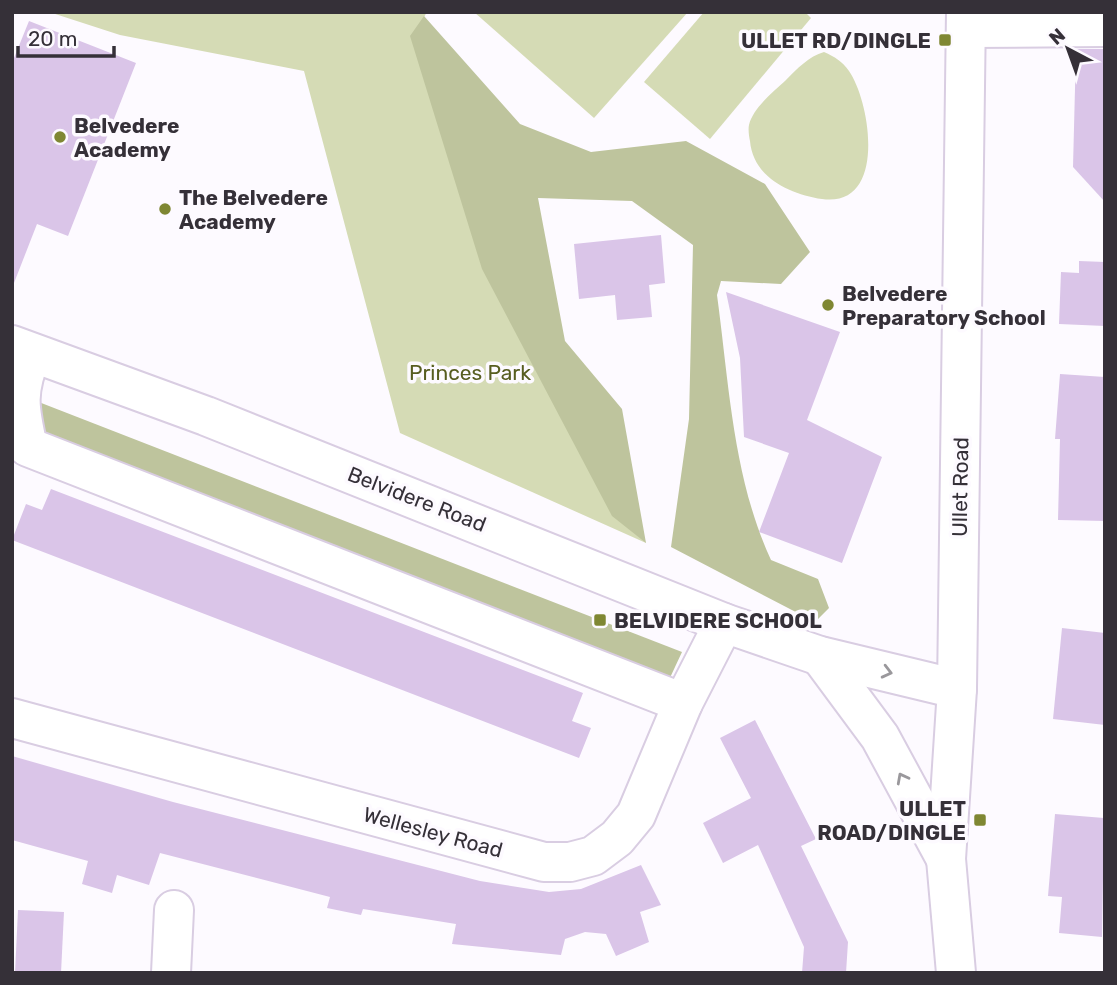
<svg xmlns="http://www.w3.org/2000/svg" width="1117" height="985" font-family="Rubik,sans-serif">
  <style>
    .green { fill: #d5dbb5 }
    .forest { fill: #bec49d }
    .building { fill: #dac5e8 }
    .lines { fill: none; stroke-linecap: round; stroke-linejoin: round }
    .minor-casing { stroke: #d9cde2; stroke-width: 42 }
    .major-casing { stroke: #d9cde2; stroke-width: 42 }
    .minor { stroke: #fff; stroke-width: 38 }
    .major { stroke: #fff; stroke-width: 38 }
    .oneway { stroke: #9a989c }
    .poi-dot { fill: #7f8733; stroke: #fdfaff; stroke-width: 2.5 }
    .labels { text-anchor: middle; dominant-baseline: central; stroke-width: 7; stroke-linejoin: round; paint-order: stroke }
    .poi-label { font-size: 21px; font-weight: bold; fill: #353038; stroke: #fdfaff; text-anchor: start }
    .park-label { font-size: 21px; fill: #575d20; stroke: #fdfaff }
    .street-label { font-size: 21px; fill: #353038; stroke: #fdfaff }
  </style>
  <rect width="100%" height="100%" fill="#fdfaff"/>
  <!-- green -->
  <g class="green">
    <path d="M49,12H427L424,17L482,210L646,543L400,433L304,71L120,35Z"/>
    <path d="M474,12H688L594,118Z"/>
    <path d="M704,12H805L811,18L710,139L644,82Z"/>
    <path d="M824,52C835,57 842,61 849,71C871,103 887,208 822,199C789,194 753,177 750,141C749,137 748,129 749,125C753,108 774,91 786,80C797,69 809,56 824,52Z"/>
  </g>
  <!-- forest -->
  <g class="forest">
    <path d="M424,16L520,124L591,152L686,141L765,184L810,252L781,284L721,281L717,295C729,383 733,478 771,560L818,579L829,608L815,622L671,547L689,419L693,245L632,201L538,198L565,341L622,409L646,543L612,516L482,269L410,36Z"/>
    <path d="M31,399L682,652L668,682L33,435Z"/>
  </g>
  <!-- building -->
  <g class="building">
    <path d="M29,21L136,63L68,236L37,224L14,283L12,63Z"/>
    <path d="M1076,49H1105V202L1073,167Z"/>
    <path d="M661,235L665,283L649,285L652,317L617,320L615,295L579,299L574,244Z"/>
    <path d="M1079,261L1105,262V326L1059,324L1061,272L1079,273Z"/>
    <path d="M726,292L840,332L807,420L882,457L842,563L759,532L789,453L744,437L740,358Z"/>
    <path d="M1060,374L1105,377V521L1058,520L1060,439H1055Z"/>
    <path d="M51,489L583,693L572,721L591,728L579,758L12,540L26,504L42,510Z"/>
    <path d="M1062,628L1105,633V725L1053,719Z"/>
    <path d="M755,720L816,839L801,846L848,942L846,973H802L804,947L758,845L723,863L703,823L751,798L720,738Z"/>
    <path d="M12,756L173,802L480,881L549,892L581,889L641,865L661,905L640,912L649,942L616,956L606,934L585,932L565,939L561,955L452,944L456,924L363,909L361,915L327,908L330,897L160,853L149,885L117,875L112,893L82,884L88,861L12,840Z"/>
    <path d="M1055,814L1104,818L1102,937L1059,933L1062,897L1048,896Z"/>
    <path d="M18,910L64,912L61,973H15Z"/>
  </g>
  <g class="lines">
    <!-- minor casing -->
    <g class="minor-casing">
      <g id="minor">
        <path d="M966,28L1105,27"/>
        <path d="M32,353C16,392 19,407 28,447L683,703"/>
        <path d="M12,718L544,862H570L593,856L617,838L636,815L683,703L724,623"/>
        <path d="M171,973L174,910"/>
      </g>
    </g>
    <!-- major casing -->
    <g class="major-casing">
      <g id="major">
        <path d="M12,345L206,416L724,623L820,656L957,689"/>
        <path d="M820,656L880,737L946,859"/>
        <path d="M956,973L946,859L957,689L966,12"/>
      </g>
    </g>
    <!-- minor -->
    <use href="#minor" class="minor"/>
    <!-- major -->
    <use href="#major" class="major"/>
  </g>
  <!-- one-way arrows -->
  <defs><path id="oneway-chevron" d="M-2-3.5L2.5 0L-2 3.5" fill="none" stroke-width="1.6" stroke-linecap="round" stroke-linejoin="round" transform="scale(1.75)"/></defs>
  <g class="oneway">
    <use href="#oneway-chevron" transform="translate(887 672) rotate(14)"/>
    <use href="#oneway-chevron" transform="translate(902 778) rotate(-118)"/>
  </g>
  <!-- markers -->
  <g class="poi-dot">
    <rect x="938" y="33" width="14" height="14" rx="3.5"/>
    <circle cx="60" cy="137" r="7"/>
    <circle cx="165" cy="209" r="7"/>
    <circle cx="828" cy="305" r="7"/>
    <rect x="593" y="613" width="14" height="14" rx="3.5"/>
    <rect x="973" y="813" width="14" height="14" rx="3.5"/>
  </g>
  <g class="labels">
    <!-- poi labels -->
    <g class="poi-label">
      <text x="931" y="40" text-anchor="end">ULLET RD/DINGLE</text>
      <text x="74" y="125">Belvedere<tspan x="74" dy="24">Academy</tspan></text>
      <text x="179" y="197">The Belvedere<tspan x="179" dy="24">Academy</tspan></text>
      <text x="842" y="293">Belvedere<tspan x="842" dy="24">Preparatory School</tspan></text>
      <text x="614" y="620">BELVIDERE SCHOOL</text>
      <text x="966" y="808" text-anchor="end">ULLET<tspan x="966" dy="24">ROAD/DINGLE</tspan></text>
    </g>
    <!-- park labels -->
    <g class="park-label">
      <text x="470" y="372">Princes Park</text>
    </g>
    <!-- street labels -->
    <g class="street-label">
      <text transform="translate(960 487) rotate(-89)">Ullet Road</text>
      <text transform="translate(417 499) rotate(21)">Belvidere Road</text>
      <text transform="translate(433 832) rotate(15)">Wellesley Road</text>
    </g>
  </g>
  <!-- border -->
  <rect width="1117" height="985" fill="none" stroke="#353038" stroke-width="28"/>
  <!-- north arrow -->
  <g transform="translate(1068 49) rotate(319)" stroke="#fdfaff" stroke-width="5" paint-order="stroke">
  <path d="M0-5L12 26L0 18L-12 26Z" fill="#353038"/>
  <text y="-10" font-size="19" font-weight="bold" text-anchor="middle" fill="#353038">N</text>
  </g>
  <!-- scale -->
  <path d="M18 46v10h96v-10" fill="none" stroke="#353038" stroke-width="3.5"/>
  <text x="28" y="46" font-size="21" fill="#353038" stroke="#fdfaff" stroke-width="5" paint-order="stroke">20 m</text>
</svg>
